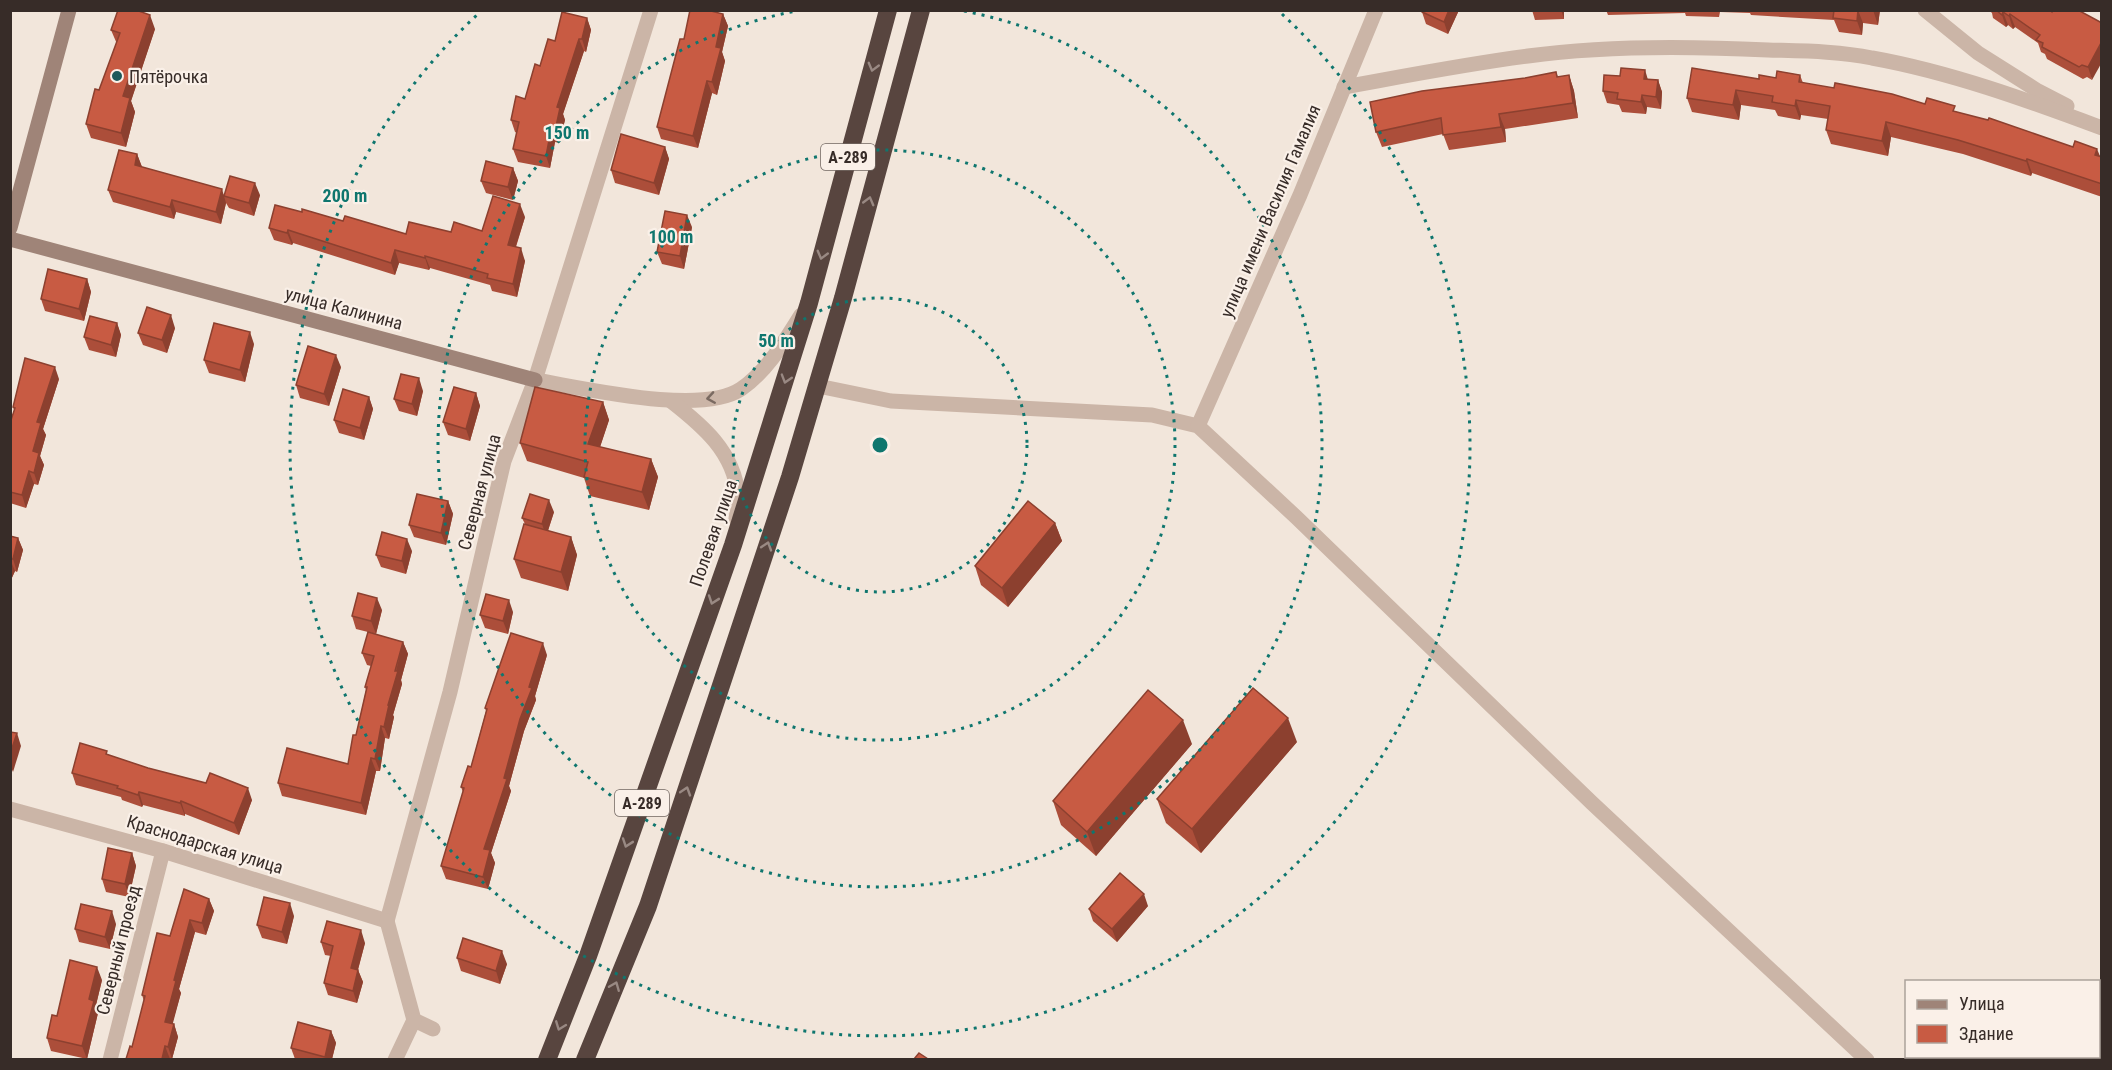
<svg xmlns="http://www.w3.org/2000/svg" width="2112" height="1070" font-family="'Roboto Condensed',sans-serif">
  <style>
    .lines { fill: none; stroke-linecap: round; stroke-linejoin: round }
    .street { stroke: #cbb5a7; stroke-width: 15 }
    .secondary { stroke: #9f8478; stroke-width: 15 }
    .highway { stroke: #58453f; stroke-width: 18 }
    .wall { fill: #ac4e3a }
    .shaded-wall { fill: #8c402f }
    .building { fill: #c85b43; stroke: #8c402f; stroke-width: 1.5 }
    .oneway { stroke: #998983 }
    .oneway2 { stroke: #7a6a61 }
    .ring { fill: none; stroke: #0f766e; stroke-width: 3; stroke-dasharray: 3 6 }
    .poi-dot { fill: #1c595a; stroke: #faf0e8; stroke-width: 2 }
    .labels { text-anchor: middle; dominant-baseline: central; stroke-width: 4.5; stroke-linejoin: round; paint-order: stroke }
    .shield { fill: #faf0e8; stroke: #726762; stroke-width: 1.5 }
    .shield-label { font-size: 16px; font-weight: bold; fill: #372c28 }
    .poi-label { font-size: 18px; fill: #372c28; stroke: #faf0e8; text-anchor: start }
    .street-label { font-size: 18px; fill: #372c28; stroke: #faf0e8 }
    .centre { fill: #0f766e; stroke: #faf0e8; stroke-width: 3 }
    .ring-label { font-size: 18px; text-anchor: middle; font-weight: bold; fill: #0f766e; stroke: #faf0e8; stroke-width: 4.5; stroke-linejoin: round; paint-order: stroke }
  </style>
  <rect width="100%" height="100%" fill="#f2e6db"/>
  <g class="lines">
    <!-- street -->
    <g class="street">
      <path d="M1925,10L1978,53L2038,91L2067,106"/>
      <path d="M1344,87C1405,76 1466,64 1528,56C1606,45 1689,46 1768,50C1802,51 1838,51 1872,58C1950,72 2027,100 2102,128"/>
      <path d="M535,380C584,388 701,416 741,389C768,370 784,342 801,315"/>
      <path d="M818,386L891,401L1152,415L1198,426L1296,517L1592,803L1867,1060"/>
      <path d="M671,401C703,426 734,452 738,495C739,503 737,512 736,519"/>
      <path d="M1198,426L1300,195L1376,10"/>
      <path d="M10,809L163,851L387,921"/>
      <path d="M387,921L450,692L504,461L535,380L651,10"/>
      <path d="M387,921L414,1020L433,1029"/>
      <path d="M110,1060L163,851"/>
      <path d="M395,1060L414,1020"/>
    </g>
    <!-- secondary -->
    <g class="secondary">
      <path d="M10,228L69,10"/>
      <path d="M10,239L535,380"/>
    </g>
    <!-- highway -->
    <g class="highway">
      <path d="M547,1060L588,956L733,545L809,303L888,10"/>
      <path d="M585,1060L648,906L790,477L843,298L921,10"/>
    </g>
  </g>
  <!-- wall -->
  <g class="wall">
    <path d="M1422,10H1459L1448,34L1426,24L1422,12Z"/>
    <path d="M1532,10H1564V19L1535,20Z"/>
    <path d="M1606,10H1880L1878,25L1863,23L1862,35L1839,32L1834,20L1751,15L1750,13L1720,12L1719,17L1686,16L1685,13L1608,15Z"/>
    <path d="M1989,10H2050L2052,12L2078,10L2092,80L2087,77L2083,79L2047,59L2045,54L2041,52L2038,43L2015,27L2013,29L2008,25L2006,27L1993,18L1992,13Z"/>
    <path d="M723,14L728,26L722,52L725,61L717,95L712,93L698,148L661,139L657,127L684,39Z"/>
    <path d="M587,18L591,30L586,52L584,51L563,114L565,120L559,143L555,142L550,168L518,162L513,149L517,133L515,132L511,120L525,99L540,66L555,41Z"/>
    <path d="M155,29L131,101L135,112L126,147L91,138L86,124L117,44L111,30Z"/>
    <path d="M1556,72L1558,77L1569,75L1574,91L1578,118L1505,129L1506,142L1449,150L1443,134L1382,147L1376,132L1525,78Z"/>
    <path d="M1800,75L1803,83L1925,104L1957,112L2102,157V197L2032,173L2031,176L1963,154L1891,137L1888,156L1831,144L1826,130L1828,119L1801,115L1800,120L1778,116L1775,110L1741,105L1739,120L1692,112L1687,98L1759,79L1776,78Z"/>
    <path d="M1648,79L1658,80L1662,92L1661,109L1647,107L1646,114L1622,112L1619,105L1607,103L1603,91Z"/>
    <path d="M665,147L669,159L659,195L615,183L611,170Z"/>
    <path d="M137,154L142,167L225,195H260L254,216L229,208L226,203L221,224L176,212L174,219L113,202L108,190Z"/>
    <path d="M513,168L518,181L513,200L486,193L481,181Z"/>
    <path d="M302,212L343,221L406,234L482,231L525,217L516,247L525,261L517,297L492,291L490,285L430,268L429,270L399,263L395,275L293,243L292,245L274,240L269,228Z"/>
    <path d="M692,227L684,269L662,264L657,252Z"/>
    <path d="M87,279L91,292L84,321L45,311L41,299Z"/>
    <path d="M117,323L121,335L116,357L89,350L84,337Z"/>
    <path d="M175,328L167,353L143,345L138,333Z"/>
    <path d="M254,344L245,382L209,373L204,360Z"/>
    <path d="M341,367L329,406L300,398L296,385Z"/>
    <path d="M59,379L43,429L46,435L40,456L44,465L38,485L34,484L26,508L10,503V423L14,410L13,407Z"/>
    <path d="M423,391L417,416L399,411L394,399Z"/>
    <path d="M476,393L480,406L470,441L448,435L443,422Z"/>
    <path d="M369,397L373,409L364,440L339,433L334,420Z"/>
    <path d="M603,402L609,420L600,447L651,459L658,477L649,510L590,496L584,478L527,461L520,443Z"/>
    <path d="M448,501L453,514L446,545L414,537L409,525Z"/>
    <path d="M554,512L548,531L571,537L577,555L568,591L521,578L514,559L525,524L522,518Z"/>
    <path d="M1055,523L1062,541L1008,607L981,585L975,566Z"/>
    <path d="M10,536L18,538L23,550L17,572L15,571L10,582Z"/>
    <path d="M412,551L406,574L381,567L376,555Z"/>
    <path d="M382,610L376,634L356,629L352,616Z"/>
    <path d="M513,612L508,634L485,628L480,615Z"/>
    <path d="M403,642L408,654L401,680L402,684L393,715L394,717L389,739L385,738L380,771H376L366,815L282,796L278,783L348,764L356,735L366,690L365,687L371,666L367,665L362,653Z"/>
    <path d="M547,655L535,696L536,700L524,731L509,786L511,791L491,853L495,863L488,889L446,879L441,866L463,792L461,787L471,767L486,711L485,708Z"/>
    <path d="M1297,742L1201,853L1166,823L1157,799Z"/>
    <path d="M1192,744L1096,856L1061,825L1053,801Z"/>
    <path d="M109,755L148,768L252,800L239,835L185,814V816L143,805L142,807L122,800L121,797L76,785L72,773Z"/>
    <path d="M132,853L136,866L129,897L106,892L102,879Z"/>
    <path d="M209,899L214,911L206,935L195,932L179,989L181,993L172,1024H174L178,1037L172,1059L132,1047L144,1001L142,995L170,936Z"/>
    <path d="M1148,906L1117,942L1093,921L1089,909Z"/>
    <path d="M294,916L287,944L262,938L257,925Z"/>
    <path d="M116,924L110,949L79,942L75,929Z"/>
    <path d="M321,942L365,943L358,970L363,982L357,1003L328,995L324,983L331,956L325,955Z"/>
    <path d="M457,958L507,964L500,984L461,971Z"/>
    <path d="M102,980L96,1005L98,1013L87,1059L51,1051L47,1038L57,1016Z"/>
    <path d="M331,1031L336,1043L332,1059H295L291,1048Z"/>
  </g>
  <!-- shaded-wall -->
  <g class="shaded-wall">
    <path d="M1449,10H1459L1448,34L1444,22Z"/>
    <path d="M1561,10H1564V19Z"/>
    <path d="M1858,10L1863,23L1862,35L1857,21Z"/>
    <path d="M1873,10H1880L1878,25Z"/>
    <path d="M2003,12L2008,25L2006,27L2002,15Z"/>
    <path d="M723,14L728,26L722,52L725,61L717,95L712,82L716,47Z"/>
    <path d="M2010,14L2015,27L2013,29L2009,16Z"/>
    <path d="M150,15L155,29L131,101L135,112L126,147L121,133L123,96Z"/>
    <path d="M587,18L591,30L586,52L582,39Z"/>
    <path d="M579,39L584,51L563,114L565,120L559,143L555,131L557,107Z"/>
    <path d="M2102,41V62L2092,80L2088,67Z"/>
    <path d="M1645,70L1649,83L1644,79Z"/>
    <path d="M1569,75L1574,91L1578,118L1573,103Z"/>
    <path d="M1658,80L1662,92L1661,109L1656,97Z"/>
    <path d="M707,81L712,93L698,148L693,136Z"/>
    <path d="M1736,90L1741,105L1739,120L1733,105Z"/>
    <path d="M1642,95L1647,107L1646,114L1641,102Z"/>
    <path d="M1796,100L1801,115L1800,120L1795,106Z"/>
    <path d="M1499,114L1505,129L1506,142L1501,127Z"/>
    <path d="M1886,122L1891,137L1888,156L1882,141Z"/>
    <path d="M551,130L555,142L550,168L546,156Z"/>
    <path d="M665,147L669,159L659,195L654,183Z"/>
    <path d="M2097,149L2102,161L2095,155Z"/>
    <path d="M137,154L142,167L135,165Z"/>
    <path d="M2027,159L2032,173L2031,176L2026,161Z"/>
    <path d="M513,168L518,181L513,200L508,187Z"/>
    <path d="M255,183L260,195L254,216L249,203Z"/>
    <path d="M222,189L226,203L221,224L216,212Z"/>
    <path d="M172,200L176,212L174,219L170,207Z"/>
    <path d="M520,204L525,217L512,258L508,245Z"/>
    <path d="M687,215L692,227L684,269L680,256Z"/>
    <path d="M288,230L293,243L292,245L287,233Z"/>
    <path d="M521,248L525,261L517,297L513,284Z"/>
    <path d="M395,250L399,263L395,275L391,263Z"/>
    <path d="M425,256L430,268L429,270L425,258Z"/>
    <path d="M87,279L91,292L84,321L79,309Z"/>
    <path d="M171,315L175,328L167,353L162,340Z"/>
    <path d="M117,323L121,335L116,357L111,345Z"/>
    <path d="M250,332L254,344L245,382L240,370Z"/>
    <path d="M336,355L341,367L329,406L324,394Z"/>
    <path d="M55,367L59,379L43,429L46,435L40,456L44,465L38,485L34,473L33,451L37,422Z"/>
    <path d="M419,378L423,391L417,416L412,404Z"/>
    <path d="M476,393L480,406L470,441L466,429Z"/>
    <path d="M369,397L373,409L364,440L360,428Z"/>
    <path d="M603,402L609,420L595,462L588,444Z"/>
    <path d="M651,459L658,477L649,510L642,492Z"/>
    <path d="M29,471L34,484L26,508L22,495Z"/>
    <path d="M549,500L554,512L546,536L542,524Z"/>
    <path d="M448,501L453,514L446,545L441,533Z"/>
    <path d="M1055,523L1062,541L1008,607L1002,588Z"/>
    <path d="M571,537L577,555L568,591L561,572Z"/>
    <path d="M18,538L23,550L17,572L13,559Z"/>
    <path d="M407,539L412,551L406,574L402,561Z"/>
    <path d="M10,559L15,571L10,582Z"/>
    <path d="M377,598L382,610L376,634L371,621Z"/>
    <path d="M509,600L513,612L508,634L503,621Z"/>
    <path d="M403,642L408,654L401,680L402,684L393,715L394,717L389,739L384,727L388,705Z"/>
    <path d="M543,643L547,655L535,696L536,700L524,731L509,786L511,791L491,853L495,863L488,889L483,877L484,849L529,687Z"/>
    <path d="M1288,718L1297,742L1201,853L1192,829Z"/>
    <path d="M1183,720L1192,744L1096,856L1087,832Z"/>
    <path d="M381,726L385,738L380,771L375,759Z"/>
    <path d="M17,733L21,746L13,772L10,765V754Z"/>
    <path d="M371,758L376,771L366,815L361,803Z"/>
    <path d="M248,788L252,800L239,835L234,823Z"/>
    <path d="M139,792L143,805L142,807L138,795Z"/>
    <path d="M181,801L185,814V816L180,803Z"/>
    <path d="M132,853L136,866L129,897L125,884Z"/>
    <path d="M1144,894L1148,906L1117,942L1112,929Z"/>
    <path d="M209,899L214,911L206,935L202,923Z"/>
    <path d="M290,903L294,916L287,944L282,932Z"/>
    <path d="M112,911L116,924L110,949L105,937Z"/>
    <path d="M190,920L195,932L179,989L181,993L170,1034L165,1022L174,980Z"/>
    <path d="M361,930L365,943L355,980L351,968Z"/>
    <path d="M502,951L507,964L500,984L496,971Z"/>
    <path d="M97,967L102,980L96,1005L98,1013L87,1059L82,1046L89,999Z"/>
    <path d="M358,970L363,982L357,1003L353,991Z"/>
    <path d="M174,1024L178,1037L172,1059L168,1047Z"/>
    <path d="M331,1031L336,1043L332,1059H326L325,1057Z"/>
    <path d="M165,1046L170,1059H162Z"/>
  </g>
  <!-- building -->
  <g class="building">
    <path d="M118,10H136L150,15L123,96L130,98L121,133L86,124L95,89L99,90L120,33L111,30Z"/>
    <path d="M690,10H707L723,14L716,47L721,48L712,82L707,81L693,136L657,127L680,39H684Z"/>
    <path d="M1422,10H1449L1444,22L1422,12Z"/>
    <path d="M1834,10H1858L1857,21L1833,18Z"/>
    <path d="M1996,10H2050L2052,12L2053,10H2078L2102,23V41L2088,67L2082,65L2079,67L2042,47L2043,43L2036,40L2040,35L2010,14L2009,16L2003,12L2002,15Z"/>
    <path d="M562,12L587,18L582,39H579L557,107L560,108L555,131L551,130L546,156L513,149L519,122L511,120L516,96L525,99L535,64L540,66L548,39L555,41Z"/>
    <path d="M1621,68L1645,70L1644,79L1658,80L1656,97L1642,95L1641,102L1617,99L1618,93L1603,91L1604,75L1620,76Z"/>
    <path d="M1692,68L1759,79V75L1776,78L1777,71L1800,75L1799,82L1834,88L1835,83L1892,94L1925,104L1927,98L1955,106L1953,111L1988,120L1989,118L2073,147L2075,141L2097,149L2095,155L2102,157V184L2027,159L2026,161L1958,140L1886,122L1882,141L1826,130L1830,106L1796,100L1795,106L1772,102L1773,96L1736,90L1733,105L1687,98Z"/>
    <path d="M1556,72L1557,77L1569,75L1573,103L1499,114L1501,127L1443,135L1441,118L1376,132L1370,102L1422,91L1525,78Z"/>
    <path d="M621,134L665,147L654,183L611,170Z"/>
    <path d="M119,150L137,154L135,165L222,189L216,212L172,200L170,207L108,190Z"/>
    <path d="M486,161L513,168L508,187L481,181Z"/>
    <path d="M230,176L255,183L249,203L224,196Z"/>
    <path d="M493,196L520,204L508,245L521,248L513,284L487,278L488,274L425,256V258L395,250L391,263L288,230L287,233L269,228L275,205L302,212V209L343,221L345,216L406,234L409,222L451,232L454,222L482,231Z"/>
    <path d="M665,211L687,215L680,256L657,252Z"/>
    <path d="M48,269L87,279L79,309L41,299Z"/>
    <path d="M147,307L171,315L162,340L138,333Z"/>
    <path d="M90,316L117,323L111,345L84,337Z"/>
    <path d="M214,323L250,332L240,370L204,360Z"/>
    <path d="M308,346L336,355L324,394L296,385Z"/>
    <path d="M25,358L55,367L37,422L41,423L33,451L39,453L34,473L29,471L22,495L10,492V423L15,408L13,407Z"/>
    <path d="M401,374L419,378L412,404L394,399Z"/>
    <path d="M454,387L476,393L466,429L443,422Z"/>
    <path d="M535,387L603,402L588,444L651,459L642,492L584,477L588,462L520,443Z"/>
    <path d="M343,389L369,397L360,428L334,420Z"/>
    <path d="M417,494L448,501L441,533L409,525Z"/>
    <path d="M530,494L549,500L542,524L522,518Z"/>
    <path d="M1028,501L1055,523L1002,588L975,566Z"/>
    <path d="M524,524L571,537L561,572L514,559Z"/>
    <path d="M382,532L407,539L402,561L376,555Z"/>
    <path d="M10,536L18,538L13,559H10Z"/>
    <path d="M358,593L377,598L371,621L352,616Z"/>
    <path d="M486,594L509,600L503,621L480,615Z"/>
    <path d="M368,632L403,642L395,671H398L388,705H389L384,727L381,726L375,759L371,758L361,803L278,783L287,748L348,764L353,735H356L367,687H365L374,656L362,653Z"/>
    <path d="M511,633L543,643L529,687L532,688L520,719L504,778L507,779L484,849L490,850L483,877L441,866L464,788L461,787L468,766L471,767L487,709L485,708Z"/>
    <path d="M1253,688L1288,718L1192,829L1157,799Z"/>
    <path d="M1148,690L1183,720L1087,832L1053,801Z"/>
    <path d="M10,732L17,733L10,754Z"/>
    <path d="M80,743L107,751L106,754L148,768L206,783L210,773L248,788L234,823L181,801L180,803L139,792L138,795L117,788L118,786L72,773Z"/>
    <path d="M108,848L132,853L125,884L102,879Z"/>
    <path d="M1120,873L1144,894L1112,929L1089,909Z"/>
    <path d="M184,889L209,899L202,923L190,920L174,980L176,981L165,1022L174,1024L168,1047L165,1046L162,1059H126L130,1046L132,1047L145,996L142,995L157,933L170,936Z"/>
    <path d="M264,897L290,903L282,932L257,925Z"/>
    <path d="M81,904L112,911L105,937L75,929Z"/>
    <path d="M327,921L361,930L351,968L358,970L353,991L324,983L333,946L321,942Z"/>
    <path d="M463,938L502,951L496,971L457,958Z"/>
    <path d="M70,960L97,967L89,999L94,1001L82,1046L47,1038L52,1015L57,1016Z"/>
    <path d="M298,1022L331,1031L325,1057L291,1048Z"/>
    <path d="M919,1053L928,1059H914Z"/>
  </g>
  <!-- one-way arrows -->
  <defs><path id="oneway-chevron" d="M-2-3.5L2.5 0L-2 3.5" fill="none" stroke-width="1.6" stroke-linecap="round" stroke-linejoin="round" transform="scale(1.5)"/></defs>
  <g class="oneway">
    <use href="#oneway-chevron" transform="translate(873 67) rotate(105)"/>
    <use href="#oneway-chevron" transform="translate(869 201) rotate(-75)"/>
    <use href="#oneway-chevron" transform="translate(822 255) rotate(105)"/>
    <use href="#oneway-chevron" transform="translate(786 379) rotate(107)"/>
    <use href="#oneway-chevron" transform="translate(767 546) rotate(-72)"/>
    <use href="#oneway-chevron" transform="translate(713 600) rotate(109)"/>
    <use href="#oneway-chevron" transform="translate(686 791) rotate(-72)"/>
    <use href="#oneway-chevron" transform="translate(627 843) rotate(109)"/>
    <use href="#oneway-chevron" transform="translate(615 986) rotate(-68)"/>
    <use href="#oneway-chevron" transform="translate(560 1026) rotate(111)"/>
  </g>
  <use class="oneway2" href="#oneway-chevron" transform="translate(711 398) rotate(171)"/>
  <!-- distance rings -->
  <g class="ring">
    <circle cx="880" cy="445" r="147"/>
    <circle cx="880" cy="445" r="295"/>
    <path d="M964 11A442 442 0 1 1 796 11"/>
    <path d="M1282 14A590 590 0 1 1 478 14"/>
  </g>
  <!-- markers -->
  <circle class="poi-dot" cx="117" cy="76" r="6"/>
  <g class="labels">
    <!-- shield labels -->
    <g class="shield">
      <rect x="821" y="144" width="54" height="26" rx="4.5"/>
      <rect x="615" y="790" width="54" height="26" rx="4.5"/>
    </g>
    <g class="shield-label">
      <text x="848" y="157">А-289</text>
      <text x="642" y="803">А-289</text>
    </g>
    <!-- poi labels -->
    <g class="poi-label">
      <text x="129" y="76">Пятёрочка</text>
    </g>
    <!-- street labels -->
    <g class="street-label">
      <text transform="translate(1270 211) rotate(-67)">улица имени Василия Гамалия</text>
      <text transform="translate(344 308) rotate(15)">улица Калинина</text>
      <text transform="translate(479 492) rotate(-75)">Северная улица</text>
      <text transform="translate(713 533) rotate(-71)">Полевая улица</text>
      <text transform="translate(205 844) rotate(17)">Краснодарская улица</text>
      <text transform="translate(118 950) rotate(-76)">Северный проезд</text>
    </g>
  </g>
  <circle cx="880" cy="445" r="9" class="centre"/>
  <g class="ring-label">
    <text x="567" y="139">150 m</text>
    <text x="345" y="202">200 m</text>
    <text x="671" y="243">100 m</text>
    <text x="776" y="347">50 m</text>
  </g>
  <!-- border -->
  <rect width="2112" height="1070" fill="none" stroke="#372c28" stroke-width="24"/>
  <!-- legend -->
  <rect x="1905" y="980" width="195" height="78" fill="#faf0e8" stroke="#aca29b" stroke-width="1.5"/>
  <rect x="1917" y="1000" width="30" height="9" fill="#9f8478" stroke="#aca29b" stroke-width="1.5"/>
  <text x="1959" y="1010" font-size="18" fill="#372c28">Улица</text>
  <rect x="1917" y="1025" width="30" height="18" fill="#c85b43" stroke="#aca29b" stroke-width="1.5"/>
  <text x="1959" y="1040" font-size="18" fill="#372c28">Здание</text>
</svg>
